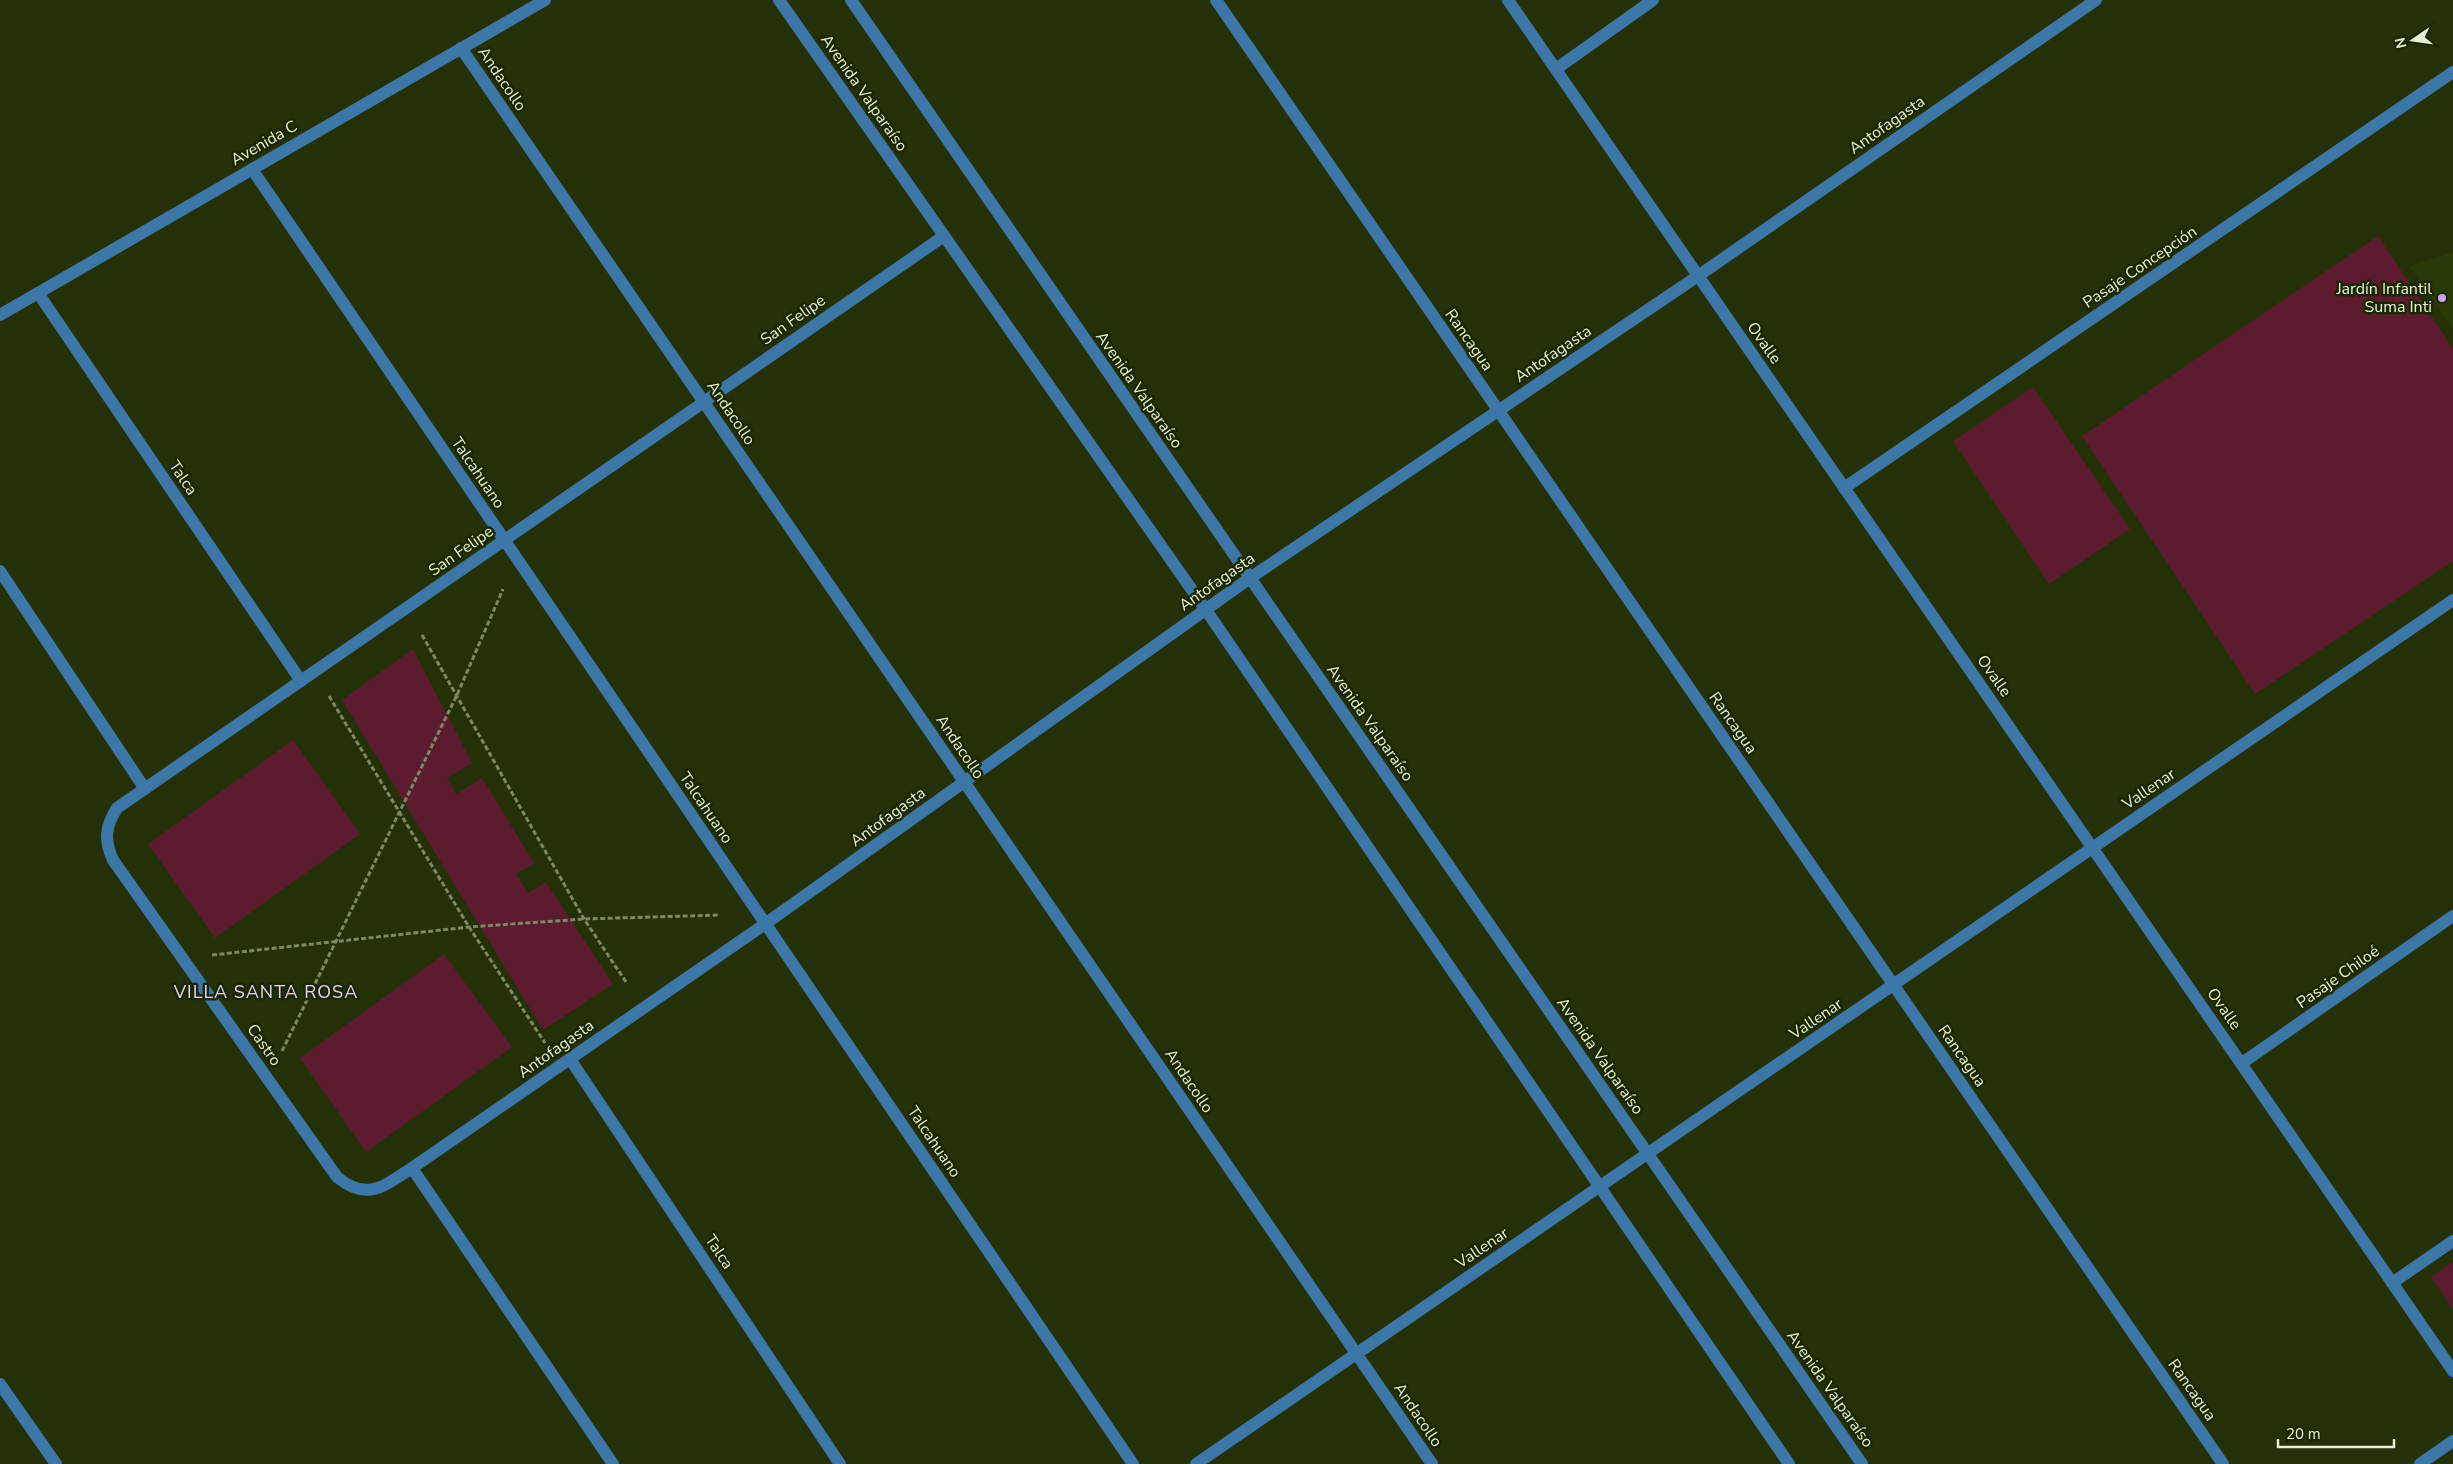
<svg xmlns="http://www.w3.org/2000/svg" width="2453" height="1464" font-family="'Nunito Sans',sans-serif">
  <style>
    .built { fill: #2a3908 }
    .green { fill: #5d1b2f }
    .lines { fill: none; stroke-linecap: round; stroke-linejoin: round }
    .path { stroke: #7c8865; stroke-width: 3; stroke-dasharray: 5 2.5; stroke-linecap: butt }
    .minor { stroke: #3d77a7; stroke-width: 12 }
    .poi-dot { fill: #c8a6ef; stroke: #1b2700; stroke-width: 2 }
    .labels { text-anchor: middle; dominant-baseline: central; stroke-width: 5; stroke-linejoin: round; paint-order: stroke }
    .street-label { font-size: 16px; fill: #e6f2d5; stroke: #1b2700 }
    .poi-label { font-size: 16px; fill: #e6f2d5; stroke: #1b2700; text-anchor: end }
    .neighbourhood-label { font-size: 18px; letter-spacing: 1px; fill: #e4d2fb; stroke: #1b2700 }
  </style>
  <rect width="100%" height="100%" fill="#243108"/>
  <!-- built -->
  <path class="built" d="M2453,252V330L2410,266Z"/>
  <!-- green -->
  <g class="green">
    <path d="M2378,236L2453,349V561L2255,694L2082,436Z"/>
    <path d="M2033,387L2130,529L2049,584L1953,441Z"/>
    <path d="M413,649L472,763L447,778L456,794L482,778L534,863L516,874L528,893L546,882L613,984L543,1030L342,700Z"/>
    <path d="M293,740L360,834L215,938L148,844Z"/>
    <path d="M444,954L512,1047L366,1152L300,1058Z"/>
    <path d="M2453,1262V1309L2431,1277Z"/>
  </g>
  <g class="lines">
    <!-- path -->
    <g class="path">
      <path d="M422,635L584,919L626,982"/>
      <path d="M329,696L469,927L545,1043"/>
      <path d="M212,955L469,927L584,919L720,915"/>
      <path d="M282,1051L457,695L503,589"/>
    </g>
    <!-- minor -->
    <g class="minor">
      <path d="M779,0L1206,610L1789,1464"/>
      <path d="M851,0L1862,1464"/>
      <path d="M1216,0L2223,1464"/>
      <path d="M1508,0L2453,1371"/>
      <path d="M461,48L1432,1464"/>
      <path d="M1556,69L1653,0"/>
      <path d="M252,169L1133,1464"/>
      <path d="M944,236L117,808C105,827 104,840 113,860L337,1177C367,1202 384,1186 412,1168L765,924L1250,578L1698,276L2096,0"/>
      <path d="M38,293L301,681"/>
      <path d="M0,315L545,0"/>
      <path d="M1844,488L2453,72"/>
      <path d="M0,571L145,789"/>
      <path d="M570,1059L840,1464"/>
      <path d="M2242,1063L2453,916"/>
      <path d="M412,1168L613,1464"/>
      <path d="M2392,1283L2453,1241"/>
      <path d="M0,1384L56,1464"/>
      <path d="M1196,1464L2453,600"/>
      <path d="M2420,1464L2453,1441"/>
    </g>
  </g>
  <!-- markers -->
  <circle class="poi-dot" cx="2442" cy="298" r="5"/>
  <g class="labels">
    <!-- street labels -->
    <g class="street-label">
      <text transform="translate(502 79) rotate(56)">Andacollo</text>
      <text transform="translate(864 93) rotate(55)">Avenida Valparaíso</text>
      <text transform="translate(1887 125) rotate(-35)">Antofagasta</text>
      <text transform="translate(264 143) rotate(-30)">Avenida C</text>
      <text transform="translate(2140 267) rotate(-34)">Pasaje Concepción</text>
      <text transform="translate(793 320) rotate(-35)">San Felipe</text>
      <text transform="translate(1469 340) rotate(55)">Rancagua</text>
      <text transform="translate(1764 343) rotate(55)">Ovalle</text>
      <text transform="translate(1553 354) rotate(-34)">Antofagasta</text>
      <text transform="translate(1139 390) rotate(55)">Avenida Valparaíso</text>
      <text transform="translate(731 413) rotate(56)">Andacollo</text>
      <text transform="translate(478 473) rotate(56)">Talcahuano</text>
      <text transform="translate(183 478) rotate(56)">Talca</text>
      <text transform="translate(461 551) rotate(-35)">San Felipe</text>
      <text transform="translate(1217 582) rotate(-35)">Antofagasta</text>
      <text transform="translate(1994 676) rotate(55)">Ovalle</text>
      <text transform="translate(1370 723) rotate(55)">Avenida Valparaíso</text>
      <text transform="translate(1733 723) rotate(55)">Rancagua</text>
      <text transform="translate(960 747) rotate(56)">Andacollo</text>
      <text transform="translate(2149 789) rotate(-34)">Vallenar</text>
      <text transform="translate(706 808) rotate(56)">Talcahuano</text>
      <text transform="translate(888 817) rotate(-36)">Antofagasta</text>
      <text transform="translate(2338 977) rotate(-35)">Pasaje Chiloé</text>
      <text transform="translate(2224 1009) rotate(55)">Ovalle</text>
      <text transform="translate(1816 1019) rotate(-34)">Vallenar</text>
      <text transform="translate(264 1045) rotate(55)">Castro</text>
      <text transform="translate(556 1049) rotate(-35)">Antofagasta</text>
      <text transform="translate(1600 1056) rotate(55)">Avenida Valparaíso</text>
      <text transform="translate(1962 1056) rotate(55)">Rancagua</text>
      <text transform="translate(1189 1081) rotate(56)">Andacollo</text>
      <text transform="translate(934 1142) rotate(56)">Talcahuano</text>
      <text transform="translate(1482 1248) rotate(-34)">Vallenar</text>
      <text transform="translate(719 1252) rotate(56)">Talca</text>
      <text transform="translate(1830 1389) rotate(55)">Avenida Valparaíso</text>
      <text transform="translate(2192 1390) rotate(55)">Rancagua</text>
      <text transform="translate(1418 1415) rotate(56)">Andacollo</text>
    </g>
    <!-- poi labels -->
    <g class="poi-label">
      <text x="2432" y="289">Jardín Infantil<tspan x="2432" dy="18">Suma Inti</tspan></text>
    </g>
    <!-- neighbourhood labels -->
    <g class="neighbourhood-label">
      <text x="266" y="992">VILLA SANTA ROSA</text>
    </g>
  </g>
  <!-- north arrow -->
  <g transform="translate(2413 40) rotate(257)" stroke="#1b2700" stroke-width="4" paint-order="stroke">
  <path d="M0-4L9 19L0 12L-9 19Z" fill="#e6f2d5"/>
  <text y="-8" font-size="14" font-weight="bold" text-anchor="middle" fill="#e6f2d5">N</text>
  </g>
  <!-- scale -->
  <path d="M2278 1439v8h116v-8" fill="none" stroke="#e6f2d5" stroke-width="2.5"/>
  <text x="2286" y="1439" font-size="15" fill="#e6f2d5" stroke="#1b2700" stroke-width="4" paint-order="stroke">20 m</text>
</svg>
